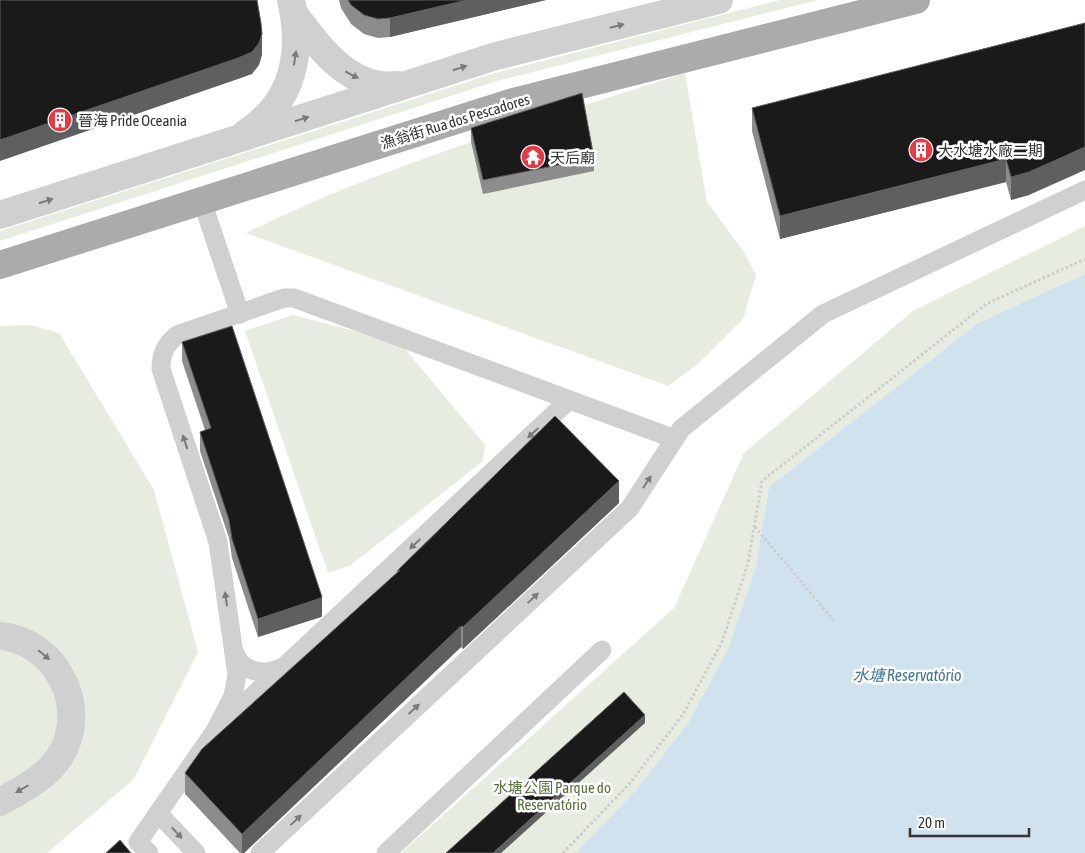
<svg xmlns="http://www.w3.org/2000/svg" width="1085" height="853" font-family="'Asap Condensed','Noto Sans SC',sans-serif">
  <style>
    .green { fill: #e6ecdf }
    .water { fill: #cfe2ee }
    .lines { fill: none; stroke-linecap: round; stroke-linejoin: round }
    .path { stroke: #cdcdcd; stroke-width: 3; stroke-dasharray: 2.5 2.5; stroke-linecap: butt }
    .lane { stroke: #d0d0d0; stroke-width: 19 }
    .street { stroke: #d0d0d0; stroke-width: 28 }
    .primary { stroke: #ababab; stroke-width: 28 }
    .wall { fill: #8c8c8c }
    .shaded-wall { fill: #5f5f5f }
    .building { fill: #1a1a1a; stroke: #5f5f5f }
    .oneway { fill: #7a7a7a }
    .labels { text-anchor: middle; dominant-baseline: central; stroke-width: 5; stroke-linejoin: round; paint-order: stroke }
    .poi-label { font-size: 15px; fill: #333; stroke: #fff; text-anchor: start }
    .street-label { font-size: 15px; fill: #333; stroke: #fff }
    .park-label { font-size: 15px; fill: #56703f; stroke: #fff }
    .water-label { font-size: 16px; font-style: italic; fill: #3f7597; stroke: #fff }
  </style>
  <rect width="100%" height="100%" fill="#fff"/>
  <!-- green -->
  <g class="green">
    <path d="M780,0H818L497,81L0,241V231L495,73Z"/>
    <path d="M685,73L707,202L744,252L756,275L743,319L699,363L668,386L246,233C385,164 537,121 685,73Z"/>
    <path d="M1085,226V274L978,323L769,487L755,570L728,649L688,723L637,789L576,853H401L674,608L744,453L913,311Z"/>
    <path d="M293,315L400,343L485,445L483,461L351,565L328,573L245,331Z"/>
    <path d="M30,325L59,333L154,490L198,652L134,779L47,853H0V326Z"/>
  </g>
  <!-- water -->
  <path class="water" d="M1085,274V853H576L637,789L688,723L728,649L755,570L769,487L978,323Z"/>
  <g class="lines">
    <!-- path -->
    <g class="path">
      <path d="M755,527L835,622"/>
      <path d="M563,853L630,783L682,716L722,642L748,563L762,481L986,304L1085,259"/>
    </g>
    <!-- lane -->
    <g class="lane">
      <path d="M202,201L240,314"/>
      <path d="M234,651C241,672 262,676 281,668"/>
      <path d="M227,720L569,400"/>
      <path d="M158,813L196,853"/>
      <path d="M149,853L138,842L215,731L233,696L237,675L218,542L161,369C161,354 165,345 177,335L284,298H294L675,439"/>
      <path d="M260,853L630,508L681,429L823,314L1085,190"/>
      <path d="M386,853L602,650"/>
    </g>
    <!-- street -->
    <g class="street">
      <path d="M295,15C320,48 350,91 398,85"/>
      <path d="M246,133C294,102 303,52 291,0"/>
      <path d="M0,215L496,56L719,0"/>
      <path d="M0,636C57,641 90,708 60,756C46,778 22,789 0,802"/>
    </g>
    <!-- primary -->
    <path class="primary" d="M0,265L513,102L916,0"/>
  </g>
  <!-- wall -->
  <g class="wall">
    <path d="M339,0H546L390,37L378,38L364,34L351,24L341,8Z"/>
    <path d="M1085,23L1029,195L1011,200L1006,182L780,239L752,131V108Z"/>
    <path d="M471,128L594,158V171L483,194L471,142Z"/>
    <path d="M182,342L322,616L321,617L258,637L232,558L229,538L200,451V432L205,430L182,361Z"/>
    <path d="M619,503L463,649L461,647L244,853H240L185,794V773Z"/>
  </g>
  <!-- shaded-wall -->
  <g class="shaded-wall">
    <path d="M467,0H546L390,37V18Z"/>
    <path d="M262,34V55L259,65L252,74L238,79L0,161V140Z"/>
    <path d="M1085,147V170L1029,195L1011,200V177Z"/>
    <path d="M1006,159V182L780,239V216Z"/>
    <path d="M619,481V503L463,649V627Z"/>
    <path d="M322,597V616L321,617L258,637V619Z"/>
    <path d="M461,626V647L244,853H242V834Z"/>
    <path d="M645,715V723L501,853H493Z"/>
  </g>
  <!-- building -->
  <g class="building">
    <path d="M0,0H257L261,23L262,34L259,43L252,52L238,58L0,140Z"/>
    <path d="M348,0H467L390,18L378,19L364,15L351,5Z"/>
    <path d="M1085,23V147L1029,172L1011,177L1006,159L780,216L752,108Z"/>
    <path d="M582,93L594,158L483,180L471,128Z"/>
    <path d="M232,326L322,597L321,598L258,619L232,539L229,520L200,432L211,428L182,342Z"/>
    <path d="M555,416L619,481L463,627L461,626L242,834L185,773L202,749L400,570L397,571Z"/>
    <path d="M624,692L645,715L493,853H446Z"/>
    <path d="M120,840L131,853H106Z"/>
  </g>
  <!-- one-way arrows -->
  <defs><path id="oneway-solid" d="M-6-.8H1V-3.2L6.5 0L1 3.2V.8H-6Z" transform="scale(1.25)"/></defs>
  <g class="oneway">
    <use href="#oneway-solid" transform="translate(617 26) rotate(-14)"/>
    <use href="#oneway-solid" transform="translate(295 58) rotate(-81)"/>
    <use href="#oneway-solid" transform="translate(460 68) rotate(-18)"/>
    <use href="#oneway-solid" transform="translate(352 75) rotate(28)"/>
    <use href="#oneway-solid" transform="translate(302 119) rotate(-18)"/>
    <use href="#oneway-solid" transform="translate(46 201) rotate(-18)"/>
    <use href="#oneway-solid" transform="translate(533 433) rotate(137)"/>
    <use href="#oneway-solid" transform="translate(185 442) rotate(-108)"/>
    <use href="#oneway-solid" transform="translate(647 482) rotate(-57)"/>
    <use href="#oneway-solid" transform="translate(415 544) rotate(137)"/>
    <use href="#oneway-solid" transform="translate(533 598) rotate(-43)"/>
    <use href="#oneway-solid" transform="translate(226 599) rotate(-98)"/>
    <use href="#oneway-solid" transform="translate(44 655) rotate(40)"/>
    <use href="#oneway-solid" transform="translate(414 709) rotate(-43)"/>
    <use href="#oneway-solid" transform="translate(22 789) rotate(150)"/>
    <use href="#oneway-solid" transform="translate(296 820) rotate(-43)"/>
    <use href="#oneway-solid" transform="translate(177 833) rotate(47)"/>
  </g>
  <!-- icons -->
  <defs>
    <g id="building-disc" transform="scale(1.25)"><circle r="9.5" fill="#e63946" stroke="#fff"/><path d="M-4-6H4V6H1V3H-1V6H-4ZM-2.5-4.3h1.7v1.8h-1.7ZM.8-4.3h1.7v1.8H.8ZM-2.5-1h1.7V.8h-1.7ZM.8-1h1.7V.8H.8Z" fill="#fff"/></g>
    <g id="temple-disc" transform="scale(1.25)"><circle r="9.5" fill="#e63946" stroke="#fff"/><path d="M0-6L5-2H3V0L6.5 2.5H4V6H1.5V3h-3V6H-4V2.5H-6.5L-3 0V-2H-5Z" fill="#fff"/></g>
  </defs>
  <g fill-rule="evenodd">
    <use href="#building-disc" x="60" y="120"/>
    <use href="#building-disc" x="921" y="150"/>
    <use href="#temple-disc" x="533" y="157"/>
  </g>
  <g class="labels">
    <!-- poi labels -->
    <g class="poi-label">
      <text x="78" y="120">晉海 Pride Oceania</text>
      <text x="938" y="150">大水塘水廠二期</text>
      <text x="550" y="157">天后廟</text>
    </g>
    <!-- street labels -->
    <g class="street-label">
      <text transform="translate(455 121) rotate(-17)">漁翁街 Rua dos Pescadores</text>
    </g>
    <!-- park labels -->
    <g class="park-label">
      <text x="552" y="787">水塘公園 Parque do<tspan x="552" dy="17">Reservatório</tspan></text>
    </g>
    <!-- water labels -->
    <g class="water-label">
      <text x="907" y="675">水塘 Reservatório</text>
    </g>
  </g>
  <!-- scale -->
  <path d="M910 828v8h119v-8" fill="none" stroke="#333333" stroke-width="2.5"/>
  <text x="918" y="828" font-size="15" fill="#333333" stroke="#ffffff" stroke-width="4" paint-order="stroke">20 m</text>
</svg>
